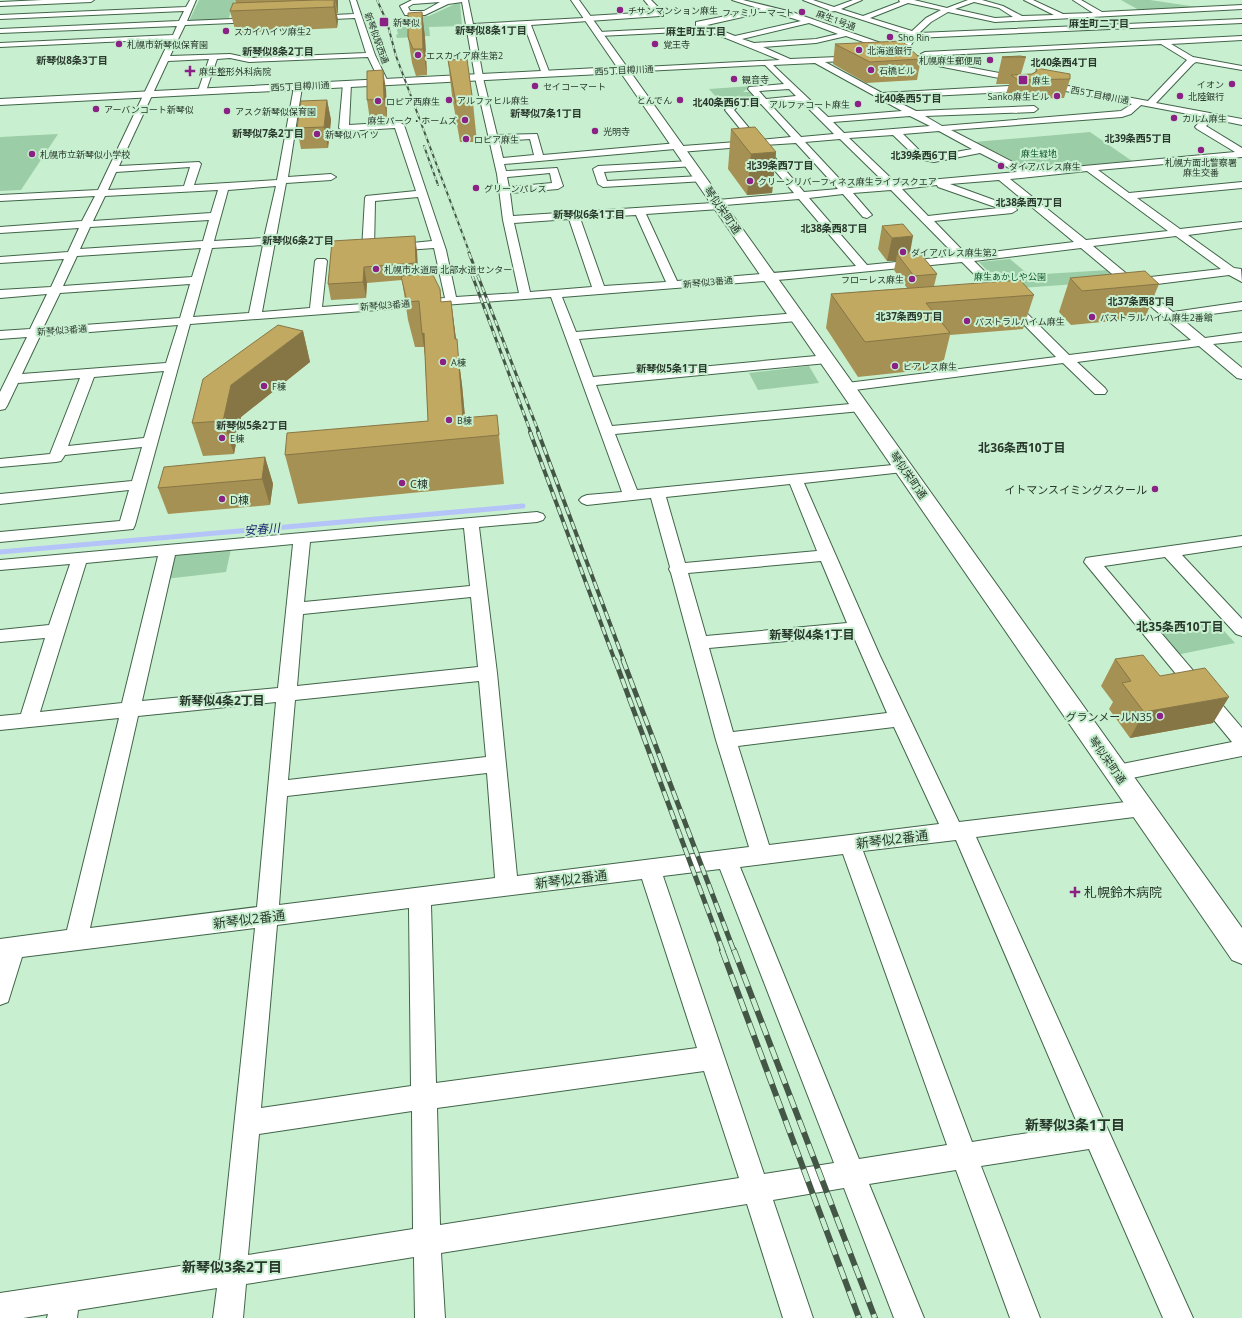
<svg xmlns="http://www.w3.org/2000/svg" width="1242" height="1318" font-family="'Open Sans','Noto Sans JP',sans-serif">
  <style>
    .green { fill: #9bcda6 }
    .lines { fill: none; stroke-linecap: round; stroke-linejoin: round }
    .stream { stroke: #b4c4f8; stroke-width: 5 }
    .minor-casing { stroke: #416449; stroke-width: 2 }
    .major-casing { stroke: #416449; stroke-width: 2 }
    .minor { fill: #fff; fill-rule: evenodd }
    .major { fill: #fff; fill-rule: evenodd }
    .rail-far4-casing { stroke: #445747; stroke-width: 2 }
    .rail-far3-casing { stroke: #445747; stroke-width: 3 }
    .rail-far2-casing { stroke: #445747; stroke-width: 4 }
    .rail-far1-casing { stroke: #445747; stroke-width: 5 }
    .rail-casing { stroke: #445747; stroke-width: 6 }
    .rail-far4 { stroke: #c8f0d0; stroke-width: 1.5; stroke-dasharray: 4; stroke-linecap: butt }
    .rail-far3 { stroke: #c8f0d0; stroke-width: 2; stroke-dasharray: 6; stroke-linecap: butt }
    .rail-far2 { stroke: #c8f0d0; stroke-width: 2.5; stroke-dasharray: 8; stroke-linecap: butt }
    .rail-far1 { stroke: #c8f0d0; stroke-width: 3.5; stroke-dasharray: 10; stroke-linecap: butt }
    .rail { stroke: #c8f0d0; stroke-width: 4.5; stroke-dasharray: 13; stroke-linecap: butt }
    .wall { fill: #a69154 }
    .shaded-wall { fill: #877645 }
    .building { fill: #c1a962; stroke: #877645 }
    .poi-dot { fill: #8b2085; stroke: #c8f0d0; stroke-width: 1.5 }
    .labels { text-anchor: middle; dominant-baseline: central; stroke-width: 4; stroke-linejoin: round; paint-order: stroke }
    .far-poi-label { font-size: 9px; fill: #29382c; stroke: #c8f0d0; text-anchor: start }
    .far-street-label { font-size: 9px; fill: #29382c; stroke: #c8f0d0 }
    .far-park-label { font-size: 9px; fill: #0c5528; stroke: #c8f0d0 }
    .far-neighbourhood-label { font-size: 10px; font-weight: bold; fill: #29382c; stroke: #c8f0d0 }
    .street-label { font-size: 11px; fill: #29382c; stroke: #c8f0d0 }
    .poi-label { font-size: 11px; fill: #29382c; stroke: #c8f0d0; text-anchor: start }
    .neighbourhood-label { font-size: 12px; font-weight: bold; fill: #29382c; stroke: #c8f0d0 }
    .water-label { font-size: 12px; font-style: italic; fill: #1b256d; stroke: #c8f0d0 }
    .near-street-label { font-size: 13px; fill: #29382c; stroke: #c8f0d0 }
    .near-poi-label { font-size: 13px; fill: #29382c; stroke: #c8f0d0; text-anchor: start }
    .near-neighbourhood-label { font-size: 14px; font-weight: bold; fill: #29382c; stroke: #c8f0d0 }
  </style>
  <rect width="100%" height="100%" fill="#c8f0d0"/>
  <!-- green -->
  <g class="green">
    <path d="M199,0H235L228,20L189,21Z"/>
    <path d="M1121,0H1150L1197,7L1139,10Z"/>
    <path d="M457,3H460L462,26L429,27L430,36L397,38L396,35L398,34L394,18L429,16Z"/>
    <path d="M751,86L743,92H749L758,101L733,103L740,94L731,102L717,98L709,89Z"/>
    <path d="M1090,132L1132,161L1031,171L1026,170L974,142Z"/>
    <path d="M58,134L21,190L0,191V137Z"/>
    <path d="M1010,259L1029,275L1108,270L1120,281L1005,289L979,262Z"/>
    <path d="M809,366L819,383L758,390L749,373Z"/>
    <path d="M231,549L226,572L165,579L172,554Z"/>
    <path d="M1216,622L1235,643L1176,655L1158,632Z"/>
  </g>
  <g class="lines">
    <!-- stream -->
    <path class="stream" d="M0,552L523,506"/>
    <!-- minor casing -->
    <g class="minor-casing">
      <g id="minor">
        <path d="M43,0H94L91,2L0,6V2Z"/>
        <path d="M190,0H196L187,21L258,18L262,20L258,22L185,25L170,56L230,54L249,58L366,53L355,18L313,20L309,18L313,16L354,14L350,0H356L375,55L388,82L384,84H381L368,57L249,62L230,58L217,59L206,91L202,94L198,91L209,59L168,61L119,166L199,162L201,164L194,185L277,180L294,87L298,84L302,87L288,177L331,174L336,177L331,180L286,183L262,312L310,308L315,261L317,259H325L327,261L322,307L445,298L434,248L392,251L386,248L392,245L432,241L418,197L375,201L374,250L368,253L362,250L365,198L366,196L416,191L395,128L344,131L339,128L343,84L347,81L351,84L349,125L399,122L404,125L446,250L456,297L519,293L503,220L497,174L476,82L462,2L448,4L425,15H405L400,6L412,0H468L473,24L584,18L588,16L654,12L644,0H651L663,12V16H660L531,25L550,74L546,76L542,74L524,25L474,28L484,82L497,135L537,134L543,155L678,143L683,146L750,141L725,110L732,102L757,99L748,89L749,87L784,84L765,65L624,72L620,70L624,68L780,60L696,26V22L761,9L732,0H743L792,12L895,48L896,50L892,52L846,36L816,43L763,47L790,59L861,56V60H858L825,62L882,93L1027,85L1031,88L1027,91L890,98L916,111L1034,106L1038,109L1034,112L925,116L942,126L1121,111L1132,104L928,64L906,57L897,58L893,56L894,54L907,53L930,60L1148,101L1187,60L1161,44L925,56L921,54L925,52L1242,36V40L1171,44L1193,57L1242,66V70L1196,62L1193,64L1156,103L1242,119V125L1213,119L1206,126L1242,148V157L1098,170L1129,193L1242,182V188L1137,198L1180,229L1242,222V228L1188,235L1234,268L1241,269L1242,282L1229,275L1141,286L1173,312L1242,302V310L1181,318L1205,338L1242,333V341L1213,344L1242,368V379L1237,378L1199,346L1077,362L1105,388L1107,391L1105,394H1095L1063,363L847,391L842,390L840,387L842,384L847,383L1056,357L962,262L789,279L562,297L576,332L797,313L801,314L803,317L801,320L797,321L579,339L593,377L827,355L832,356L833,359L832,362L827,363L596,385L612,426L861,403L866,404L868,407L866,410L861,411L615,434L637,490L903,464L908,465L910,468L908,471L903,472L804,483L880,656L959,822L1142,800L1149,802L1152,808L1149,814L1142,816L976,837L1193,1318H1163L1089,1149L981,1166L1040,1318H1010L956,1170L869,1184L924,1318H894L844,1188L773,1200L813,1318H783L747,1204L441,1253L445,1318H415L414,1257L246,1284L243,1318H213L217,1288L78,1310L77,1318H47L48,1314L23,1318H0V1293L220,1260L255,928L22,957L8,1002L0,1005V939L67,930L119,718L0,730V716L21,714L45,638L0,642V630L49,625L70,564L0,570V560L537,512L543,514L545,517L543,520L537,522L479,527L497,673L517,876L749,847L716,740L671,573L669,569L670,567L651,498L587,505L582,503L579,500L582,497L587,495L622,492L551,297L190,324L135,525L133,529L0,542V532L120,521L129,490L0,504V494L132,481L142,447L65,455L61,461L56,462L0,467V459L50,454L80,378L18,383L7,406L5,409L0,410V392L27,337L0,339V331L30,329L47,294L0,298V290L51,287L64,259L0,263V257L68,252L79,228L0,233V227L82,221L95,196L0,201V195L98,190L170,39L0,47V43L173,35L177,26L0,33V29L179,21L184,11L0,19V15L186,7ZM440,2L424,11H410L408,7L413,4ZM769,11L801,21L735,36L707,25ZM809,23L838,34L816,39L754,43L742,39ZM815,63L902,111L828,117L773,65ZM789,89L796,96L766,99L759,91ZM801,101L834,134L801,137L770,104ZM761,104L791,137L759,140L734,110L738,106ZM1141,105L1204,117L1195,127L1197,129L1235,152L1030,171L951,130L1122,117L1131,114ZM910,116L930,126L844,133L833,122ZM939,131L972,149L934,156L924,155L903,134ZM893,135L918,159L934,162L980,153L1017,172L896,183L849,138ZM530,139L534,155L503,158L499,141ZM840,139L886,184L848,188L805,142ZM796,143L838,189L804,192L764,145ZM754,146L794,193L718,200L714,201L713,203L513,216L510,193L558,189L563,186L557,168L506,171L504,164L675,149L680,152ZM190,167L184,186L108,190L116,172ZM1087,171L1168,231L1086,240L1010,179ZM550,173L552,183L509,187L507,177ZM999,180L1074,242L967,255L934,221L1012,213L1017,210L1016,208L950,184ZM937,185L938,187L998,208L928,216L902,189ZM276,186L264,238L214,241L228,190ZM218,190L211,213L93,221L105,196ZM891,190L956,256L867,265L809,198L843,194L863,217L867,218L872,215L853,193ZM799,199L856,266L677,281L646,214L720,209L724,208L725,205ZM636,215L666,282L604,286L580,218ZM569,219L592,287L530,292L514,223ZM209,220L203,241L80,249L90,227ZM1176,236L1221,269L1133,279L1093,246ZM263,245L249,313L193,317L212,248ZM201,248L192,277L63,286L77,256ZM1081,248L1191,340L1069,355L974,261ZM190,284L180,318L43,328L60,293ZM178,325L166,363L22,374L40,336ZM164,371L144,438L68,446L94,377ZM790,484L817,551L685,563L666,497ZM464,528L470,586L304,602L310,542ZM293,544L278,688L142,701L175,555ZM158,556L122,703L40,712L86,563ZM821,561L847,623L706,636L688,573ZM471,597L478,667L297,686L303,614ZM853,635L887,713L733,732L709,648ZM479,681L486,757L288,780L295,700ZM276,702L257,907L90,928L138,716ZM894,727L939,824L769,845L738,746ZM487,773L495,878L279,905L287,796ZM956,840L1078,1125L972,1142L863,851ZM843,854L947,1145L859,1159L740,867ZM720,869L834,1163L764,1174L663,876ZM642,879L697,1048L436,1083L431,905ZM409,908L411,1086L261,1108L277,925ZM704,1071L739,1178L440,1225L437,1108ZM412,1111L413,1229L248,1255L259,1134Z"/>
        <path d="M803,0H813L834,7L853,0H862L841,9L863,16L900,2L899,0H914L947,8L968,0H982L1003,6L1022,16L1054,15L1024,0H1033L1063,14L1093,13L1073,0H1081L1102,12L1242,5V9L995,22L948,12L931,22L919,33L1242,19V23L915,38L911,45H908L904,43L909,35L835,11L829,12V10ZM974,2L999,8L1013,17L995,18L955,9ZM908,3L941,10L926,18L912,31L870,18Z"/>
        <path d="M677,28L681,30L680,32L599,36L595,34L599,32Z"/>
        <path d="M691,161L696,164L694,166L604,172L607,181L701,176L705,177L706,179L705,181L603,187L598,184L593,169L598,166Z"/>
        <path d="M1242,536V546L1182,555L1242,619V636L1236,634L1165,557L1104,566L1242,728V756L1117,781L1110,779L1107,773L1110,767L1117,765L1232,742L1084,562L1086,558L1092,557Z"/>
      </g>
    </g>
    <!-- major casing -->
    <g class="major-casing">
      <path id="major" d="M571,0H579L1242,928V964L1232,960L621,73L0,105V99L617,67Z"/>
    </g>
    <!-- minor -->
    <use href="#minor" class="minor"/>
    <!-- major -->
    <use href="#major" class="major"/>
    <!-- rail-far4 casing -->
    <g class="rail-far4-casing">
      <g id="rail-far4">
        <path d="M377,0L387,22L396,56L470,254"/>
        <path d="M424,146L438,185"/>
      </g>
    </g>
    <!-- rail-far3 casing -->
    <g class="rail-far3-casing">
      <g id="rail-far3">
        <path d="M469,253L539,433"/>
        <path d="M472,275L531,433"/>
      </g>
    </g>
    <!-- rail-far2 casing -->
    <g class="rail-far2-casing">
      <g id="rail-far2">
        <path d="M530,432L615,661"/>
        <path d="M538,432L624,661"/>
      </g>
    </g>
    <!-- rail-far1 casing -->
    <g class="rail-far1-casing">
      <g id="rail-far1">
        <path d="M615,660L723,951"/>
        <path d="M623,660L734,951"/>
      </g>
    </g>
    <!-- rail casing -->
    <g class="rail-casing">
      <g id="rail">
        <path d="M722,950L859,1318"/>
        <path d="M734,950L875,1318"/>
      </g>
    </g>
    <!-- rail-far4 -->
    <use href="#rail-far4" class="rail-far4"/>
    <!-- rail-far3 -->
    <use href="#rail-far3" class="rail-far3"/>
    <!-- rail-far2 -->
    <use href="#rail-far2" class="rail-far2"/>
    <!-- rail-far1 -->
    <use href="#rail-far1" class="rail-far1"/>
    <!-- rail -->
    <use href="#rail" class="rail"/>
  </g>
  <!-- wall -->
  <g class="wall">
    <path d="M235,0H338V13H336L338,20L337,28L236,33L230,11L236,3Z"/>
    <path d="M422,12L425,38L427,75L416,76L412,63L408,37Z"/>
    <path d="M835,44L921,59L917,80L866,83L833,64Z"/>
    <path d="M1002,57H1026L1021,74H1032L1035,72L1036,68L1070,79L1064,98L1013,99L1006,94L1009,84H996Z"/>
    <path d="M448,60L473,103L477,142H460L452,96Z"/>
    <path d="M386,89L387,119L370,120L367,100Z"/>
    <path d="M327,100L331,120L328,148L301,149L297,128Z"/>
    <path d="M731,129L776,152L772,193L747,195L728,169Z"/>
    <path d="M882,226L910,253L937,274L934,286L1034,295L1023,329L950,335L942,368L858,377L826,328L831,294L907,288L894,270L896,261H887L878,249Z"/>
    <path d="M332,241L417,251L418,274L440,289L441,302L451,301L462,385L465,417L499,435L504,484L298,504L285,455L428,421L425,357L424,347H415L408,320L402,280L367,283L366,298L331,300L328,284Z"/>
    <path d="M1070,278L1159,284L1145,318L1071,325L1059,312Z"/>
    <path d="M303,331L310,362L241,417L234,454L203,456L192,423Z"/>
    <path d="M265,457L273,484L270,505L168,514L158,488Z"/>
    <path d="M1115,659L1160,676L1213,723L1130,738L1109,709L1113,702L1101,686Z"/>
  </g>
  <!-- shaded-wall -->
  <g class="shaded-wall">
    <path d="M334,0L338,20L337,28L334,7Z"/>
    <path d="M335,0H338V13Z"/>
    <path d="M422,12L425,38L427,75L423,49Z"/>
    <path d="M383,70L386,89L387,119L384,99Z"/>
    <path d="M327,100L331,120L328,148L324,127Z"/>
    <path d="M776,152L772,193L747,195L751,154Z"/>
    <path d="M415,236L417,251L418,279L416,263Z"/>
    <path d="M913,236L909,259L897,254L896,261H887L892,238Z"/>
    <path d="M364,267L367,283L366,298L363,282Z"/>
    <path d="M451,301L462,385L467,438L463,418Z"/>
    <path d="M303,331L310,362L241,417L234,454L223,421L231,385Z"/>
    <path d="M424,333L429,380L422,334Z"/>
    <path d="M265,457L273,484L270,505L262,479Z"/>
    <path d="M1229,697L1213,723L1130,738L1144,712Z"/>
  </g>
  <!-- building -->
  <g class="building">
    <path d="M316,0H334V7L230,11L233,3Z"/>
    <path d="M422,12L423,49H413L408,37V13Z"/>
    <path d="M902,41L921,59L870,62L835,44Z"/>
    <path d="M1020,56L1026,57H1002Z"/>
    <path d="M467,59L473,103L456,104L448,60Z"/>
    <path d="M1036,68L1070,74V79L1018,80L1011,75L1032,74L1037,71Z"/>
    <path d="M383,70L384,99L367,100V71Z"/>
    <path d="M327,100L324,127L297,128L301,101Z"/>
    <path d="M755,127L776,152L751,154L731,129Z"/>
    <path d="M903,224L913,236L892,238L882,226Z"/>
    <path d="M415,236L416,263L364,267L363,282L328,284L332,241Z"/>
    <path d="M919,252L937,274L914,276L897,254Z"/>
    <path d="M1145,271L1159,284L1082,291L1070,278Z"/>
    <path d="M432,273L440,289L441,302L451,301L455,339H457L463,418L497,415L499,435L285,455L287,433L428,421L424,333L422,334L419,301L407,302L401,276Z"/>
    <path d="M1020,280L1034,295L926,303L950,333L865,342L831,294Z"/>
    <path d="M278,325L303,331L231,385L223,421L192,423L203,379Z"/>
    <path d="M265,457L262,479L158,488L164,467Z"/>
    <path d="M1143,655L1160,676L1205,668L1229,697L1144,712L1122,683L1131,681L1115,659Z"/>
  </g>
  <!-- markers -->
  <g class="poi-dot">
    <circle cx="620" cy="10" r="4"/>
    <circle cx="802" cy="12" r="4"/>
    <rect x="379" y="17" width="10" height="10" rx="2"/>
    <circle cx="226" cy="31" r="4"/>
    <circle cx="890" cy="37" r="4"/>
    <circle cx="119" cy="44" r="4"/>
    <circle cx="655" cy="44" r="4"/>
    <circle cx="859" cy="50" r="4"/>
    <circle cx="418" cy="55" r="4"/>
    <circle cx="990" cy="60" r="4"/>
    <circle cx="871" cy="70" r="4"/>
    <path d="M188 65h4v4h4v4h-4v4h-4v-4h-4v-4h4z"/>
    <circle cx="734" cy="79" r="4"/>
    <rect x="1018" y="75" width="10" height="10" rx="2"/>
    <circle cx="1232" cy="84" r="4"/>
    <circle cx="535" cy="86" r="4"/>
    <circle cx="1057" cy="96" r="4"/>
    <circle cx="1180" cy="96" r="4"/>
    <circle cx="449" cy="100" r="4"/>
    <circle cx="680" cy="100" r="4"/>
    <circle cx="378" cy="101" r="4"/>
    <circle cx="858" cy="104" r="4"/>
    <circle cx="96" cy="109" r="4"/>
    <circle cx="227" cy="111" r="4"/>
    <circle cx="1174" cy="118" r="4"/>
    <circle cx="465" cy="120" r="4"/>
    <circle cx="595" cy="131" r="4"/>
    <circle cx="317" cy="134" r="4"/>
    <circle cx="466" cy="139" r="4"/>
    <circle cx="1201" cy="150" r="4"/>
    <circle cx="32" cy="154" r="4"/>
    <circle cx="1001" cy="166" r="4"/>
    <circle cx="750" cy="181" r="4"/>
    <circle cx="476" cy="188" r="4"/>
    <circle cx="903" cy="252" r="4"/>
    <circle cx="376" cy="269" r="4"/>
    <circle cx="912" cy="279" r="4"/>
    <circle cx="1092" cy="317" r="4"/>
    <circle cx="967" cy="321" r="4"/>
    <circle cx="443" cy="362" r="4"/>
    <circle cx="895" cy="366" r="4"/>
    <circle cx="264" cy="386" r="4"/>
    <circle cx="449" cy="420" r="4"/>
    <circle cx="222" cy="438" r="4"/>
    <circle cx="402" cy="483" r="4"/>
    <circle cx="1155" cy="489" r="4"/>
    <circle cx="222" cy="499" r="4"/>
    <circle cx="1160" cy="716" r="4"/>
    <path d="M1073 886h4v4h4v4h-4v4h-4v-4h-4v-4h4z"/>
  </g>
  <g class="labels">
    <!-- far-poi labels -->
    <g class="far-poi-label">
      <text x="628" y="10">チサンマンション麻生</text>
      <text x="794" y="12" text-anchor="end">ファミリーマート</text>
      <text x="393" y="22">新琴似</text>
      <text x="234" y="31">スカイハイツ麻生2</text>
      <text x="898" y="37">Sho Rin</text>
      <text x="127" y="44">札幌市新琴似保育園</text>
      <text x="663" y="44">覚王寺</text>
      <text x="867" y="50">北海道銀行</text>
      <text x="426" y="55">エスカイア麻生第2</text>
      <text x="982" y="60" text-anchor="end">札幌麻生郵便局</text>
      <text x="879" y="70">石橋ビル</text>
      <text x="199" y="71">麻生整形外科病院</text>
      <text x="742" y="79">観音寺</text>
      <text x="1032" y="80">麻生</text>
      <text x="1224" y="84" text-anchor="end">イオン</text>
      <text x="543" y="86">セイコーマート</text>
      <text x="1049" y="96" text-anchor="end">Sanko麻生ビル</text>
      <text x="1188" y="96">北陸銀行</text>
      <text x="457" y="100">アルファヒル麻生</text>
      <text x="672" y="100" text-anchor="end">とんでん</text>
      <text x="386" y="101">ロピア西麻生</text>
      <text x="850" y="104" text-anchor="end">アルファコート麻生</text>
      <text x="104" y="109">アーバンコート新琴似</text>
      <text x="235" y="111">アスク新琴似保育園</text>
      <text x="1182" y="118">カルム麻生</text>
      <text x="457" y="120" text-anchor="end">麻生パーク・ホームズ</text>
      <text x="603" y="131">光明寺</text>
      <text x="325" y="134">新琴似ハイツ</text>
      <text x="474" y="139">ロピア麻生</text>
      <text x="40" y="154">札幌市立新琴似小学校</text>
      <text x="1201" y="162" text-anchor="middle">札幌方面北警察署<tspan x="1201" dy="10">麻生交番</tspan></text>
      <text x="1009" y="166">ダイアパレス麻生</text>
      <text x="758" y="181">クリーンリバーフィネス麻生ライブスクエア</text>
      <text x="484" y="188">グリーンパレス</text>
      <text x="911" y="252">ダイアパレス麻生第2</text>
      <text x="384" y="269">札幌市水道局 北部水道センター</text>
      <text x="904" y="279" text-anchor="end">フローレス麻生</text>
      <text x="1100" y="317">パストラルハイム麻生2番館</text>
      <text x="975" y="321">パストラルハイム麻生</text>
      <text x="451" y="362">A棟</text>
      <text x="903" y="366">ピアレス麻生</text>
      <text x="272" y="386">F棟</text>
      <text x="457" y="420">B棟</text>
      <text x="230" y="438">E棟</text>
    </g>
    <!-- far-street labels -->
    <g class="far-street-label">
      <text transform="translate(836 20) rotate(20)">麻生1号通</text>
      <text transform="translate(377 38) rotate(70)">新琴似駅西通</text>
      <text transform="translate(624 70) rotate(-3)">西5丁目樽川通</text>
      <text transform="translate(300 86) rotate(-3)">西5丁目樽川通</text>
      <text transform="translate(1100 95) rotate(11)">西5丁目樽川通</text>
      <text transform="translate(708 282) rotate(-5)">新琴似3番通</text>
      <text transform="translate(385 305) rotate(-4)">新琴似3番通</text>
      <text transform="translate(62 330) rotate(-4)">新琴似3番通</text>
    </g>
    <!-- far-park labels -->
    <g class="far-park-label">
      <text x="1039" y="153">麻生緑地</text>
      <text x="1010" y="276">麻生あかしや公園</text>
    </g>
    <!-- far-neighbourhood labels -->
    <g class="far-neighbourhood-label">
      <text x="1099" y="23">麻生町二丁目</text>
      <text x="491" y="30">新琴似8条1丁目</text>
      <text x="696" y="31">麻生町五丁目</text>
      <text x="278" y="51">新琴似8条2丁目</text>
      <text x="72" y="60">新琴似8条3丁目</text>
      <text x="1064" y="62">北40条西4丁目</text>
      <text x="908" y="98">北40条西5丁目</text>
      <text x="726" y="102">北40条西6丁目</text>
      <text x="546" y="113">新琴似7条1丁目</text>
      <text x="268" y="133">新琴似7条2丁目</text>
      <text x="1138" y="138">北39条西5丁目</text>
      <text x="924" y="155">北39条西6丁目</text>
      <text x="780" y="165">北39条西7丁目</text>
      <text x="1029" y="202">北38条西7丁目</text>
      <text x="589" y="214">新琴似6条1丁目</text>
      <text x="834" y="228">北38条西8丁目</text>
      <text x="298" y="240">新琴似6条2丁目</text>
      <text x="1141" y="301">北37条西8丁目</text>
      <text x="909" y="316">北37条西9丁目</text>
      <text x="672" y="368">新琴似5条1丁目</text>
      <text x="252" y="425">新琴似5条2丁目</text>
    </g>
    <!-- street labels -->
    <g class="street-label">
      <text transform="translate(723 210) rotate(55)">琴似栄町通</text>
      <text transform="translate(909 475) rotate(55)">琴似栄町通</text>
      <text transform="translate(1108 760) rotate(55)">琴似栄町通</text>
    </g>
    <!-- poi labels -->
    <g class="poi-label">
      <text x="410" y="483">C棟</text>
      <text x="1147" y="489" text-anchor="end">イトマンスイミングスクール</text>
      <text x="230" y="499">D棟</text>
      <text x="1152" y="716" text-anchor="end">グランメールN35</text>
    </g>
    <!-- neighbourhood labels -->
    <g class="neighbourhood-label">
      <text x="1022" y="447">北36条西10丁目</text>
      <text x="1180" y="626">北35条西10丁目</text>
      <text x="812" y="634">新琴似4条1丁目</text>
      <text x="222" y="700">新琴似4条2丁目</text>
    </g>
    <!-- water labels -->
    <g class="water-label">
      <text transform="translate(262 529) rotate(-5)">安春川</text>
    </g>
    <!-- near-street labels -->
    <g class="near-street-label">
      <text transform="translate(892 839) rotate(-7)">新琴似2番通</text>
      <text transform="translate(571 879) rotate(-7)">新琴似2番通</text>
      <text transform="translate(249 919) rotate(-7)">新琴似2番通</text>
    </g>
    <!-- near-poi labels -->
    <g class="near-poi-label">
      <text x="1084" y="892">札幌鈴木病院</text>
    </g>
    <!-- near-neighbourhood labels -->
    <g class="near-neighbourhood-label">
      <text x="1075" y="1124">新琴似3条1丁目</text>
      <text x="232" y="1266">新琴似3条2丁目</text>
    </g>
  </g>
</svg>
